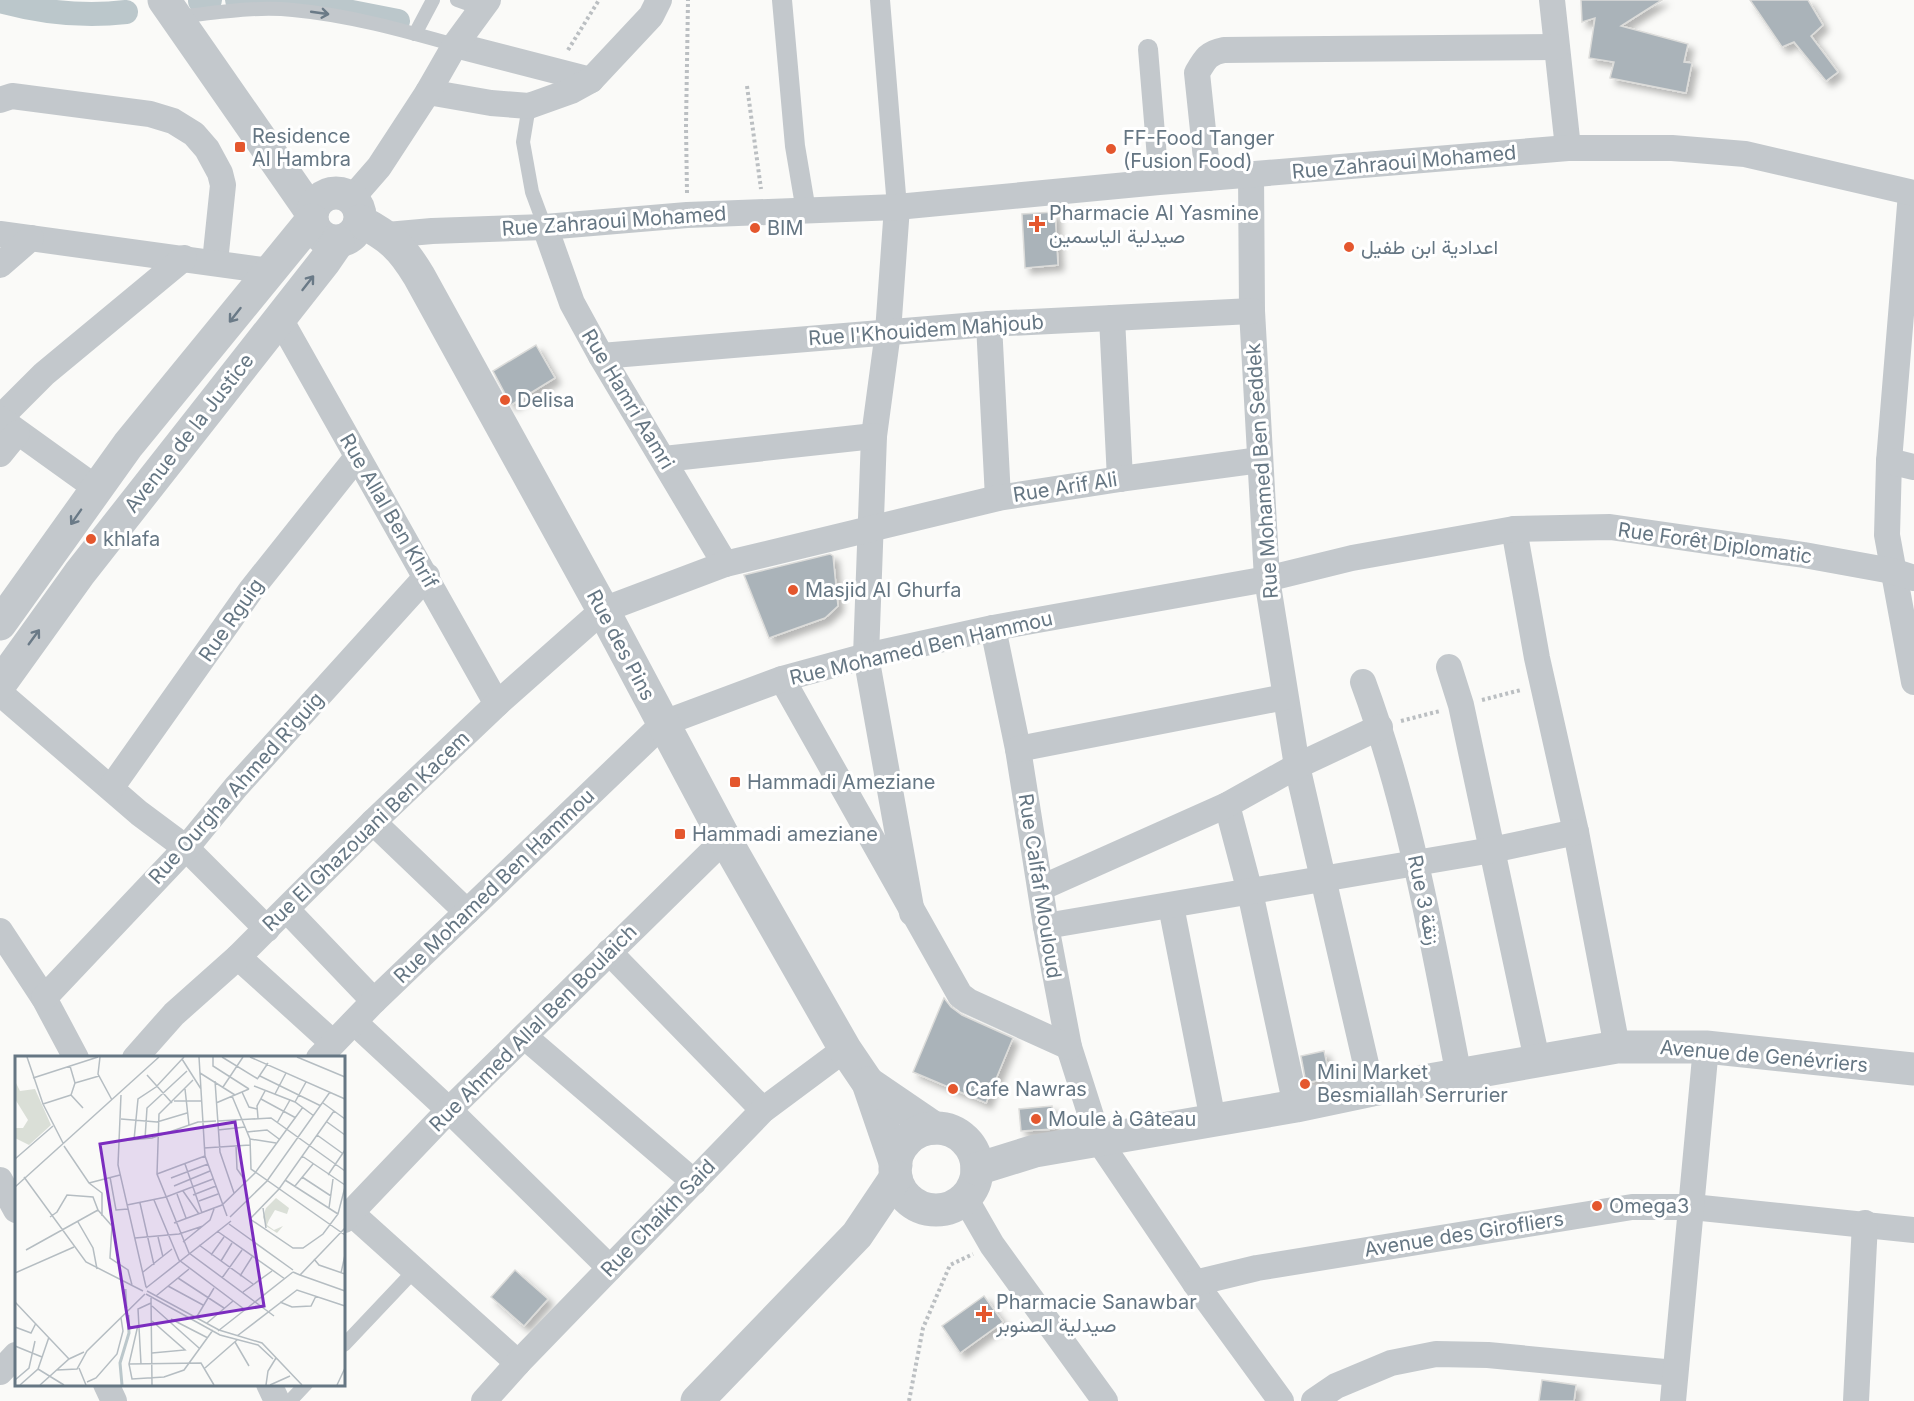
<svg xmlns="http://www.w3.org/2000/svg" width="1914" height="1401" font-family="Inter,Vazirmatn,sans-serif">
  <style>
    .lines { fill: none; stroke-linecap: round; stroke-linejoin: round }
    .canal { stroke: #bbc7cb; stroke-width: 24 }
    .building { fill: #aab3b9; stroke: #dcdcda; stroke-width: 1.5; filter: url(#shadow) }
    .path { stroke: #bbbfc2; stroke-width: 4; stroke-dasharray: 3 3; stroke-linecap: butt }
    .service { stroke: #c3c8cc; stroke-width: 14 }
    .pedestrian { stroke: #c3c8cc; stroke-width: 20 }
    .minor { stroke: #c3c8cc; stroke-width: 26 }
    .tertiary { stroke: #c3c8cc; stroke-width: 33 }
    .oneway { stroke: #6a7a87 }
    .poi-dot { fill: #e4572e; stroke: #fff; stroke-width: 2 }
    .labels { text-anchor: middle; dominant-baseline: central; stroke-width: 6; stroke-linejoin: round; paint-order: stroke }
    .poi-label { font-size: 20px; fill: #657683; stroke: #fff; text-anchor: start }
    .street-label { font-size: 20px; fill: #657683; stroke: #fff }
    .inset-river { fill: none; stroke: #bbc7cb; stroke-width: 3 }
    .inset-road { fill: none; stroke: #b5bdc2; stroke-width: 1.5 }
    .view { fill: #7b2cbf; fill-opacity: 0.15; stroke: #7b2cbf; stroke-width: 3 }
    .inset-edge { fill: none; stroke: #657683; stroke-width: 3 }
  </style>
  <defs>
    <filter id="shadow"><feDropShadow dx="5.5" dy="5.5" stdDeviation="3" flood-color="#0004"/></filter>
  </defs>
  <rect width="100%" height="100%" fill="#fafaf8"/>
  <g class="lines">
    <!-- canal -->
    <g class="canal">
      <path d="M237,0L316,5L398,21"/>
      <path d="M0,1C40,12 85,17 126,12"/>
      <path d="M200,1L210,0"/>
    </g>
  </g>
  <!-- building -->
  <g class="building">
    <path d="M1581,0H1662L1621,26L1688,44L1684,62L1692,63L1686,93L1610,78L1614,62L1589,58L1595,18L1582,22Z"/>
    <path d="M1750,0H1808L1823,25L1811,36L1838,72L1826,81L1794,42L1782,47Z"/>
    <path d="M1055,212L1058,265L1025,268L1022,214Z"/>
    <path d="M536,345L555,378L511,405L493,371Z"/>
    <path d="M830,554L833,556L838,606L825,618L769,638L744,575Z"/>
    <path d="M944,998L951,1007L962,1015L1013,1038L986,1103L913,1072Z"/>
    <path d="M1324,1051L1330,1078L1306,1083L1301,1056Z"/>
    <path d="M1052,1106L1054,1129L1021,1131L1019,1109Z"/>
    <path d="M515,1270L548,1299L524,1326L491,1297Z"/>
    <path d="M984,1296L1003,1322L960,1353L942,1326Z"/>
    <path d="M1542,1380L1576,1385L1574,1401H1539Z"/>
  </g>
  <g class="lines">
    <!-- path -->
    <g class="path">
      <path d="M568,50L599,0"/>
      <path d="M747,86L761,189"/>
      <path d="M687,193L686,126L688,0"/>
      <path d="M1482,700L1521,690"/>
      <path d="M1401,721L1440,711"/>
      <path d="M909,1401L923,1328L950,1265L973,1254"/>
    </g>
    <!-- service -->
    <g class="service">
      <path d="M457,0L482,9"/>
      <path d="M178,17C215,13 255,6 293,10C348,15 402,30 455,45"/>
      <path d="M415,34L433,0"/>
      <path d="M529,106L523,142L532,192L545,227"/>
      <path d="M344,1345L415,1270"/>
      <path d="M290,1401L306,1384"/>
    </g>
    <!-- pedestrian -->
    <g class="pedestrian">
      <path d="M782,0L795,146L806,211"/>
      <path d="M880,0L897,207"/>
      <path d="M1148,49L1159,182"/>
    </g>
    <!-- minor -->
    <g class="minor">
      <path d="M1552,0L1568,148"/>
      <path d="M455,45L591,80"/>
      <path d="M428,92L491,103L529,106L571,91L591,80L651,16L659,0"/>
      <path d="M0,100L12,96L150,114L173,121L194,134L207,149L220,173L223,185L215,262"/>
      <path d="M1251,174L1252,311L1267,579L1297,766L1372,1090"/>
      <path d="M1208,178L1197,73C1205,59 1208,53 1224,50L1556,47"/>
      <path d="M1911,193L1889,461L1887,535L1914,682"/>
      <path d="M352,198L379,167L428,92L455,45L488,0"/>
      <path d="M897,207L888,332L874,436L866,656L912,913"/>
      <path d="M545,227L572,303L601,356L725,564"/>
      <path d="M0,234L270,271"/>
      <path d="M387,235L432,231L545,227L687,215L897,207L1159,182L1568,148H1672L1745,154L1914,193"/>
      <path d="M0,265L31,238"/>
      <path d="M1112,318L1120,479"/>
      <path d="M280,319L497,704"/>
      <path d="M989,324L998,498"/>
      <path d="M601,356L989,324L1252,311"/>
      <path d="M0,418L44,374L184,258"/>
      <path d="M0,419L96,488"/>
      <path d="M0,454L17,433"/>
      <path d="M664,459L874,436"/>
      <path d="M1889,461L1914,467"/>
      <path d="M1514,529L1537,658L1576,832L1617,1047"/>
      <path d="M993,628L1018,749L1046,926L1069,1047L1099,1141L1195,1283L1281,1401"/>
      <path d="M1449,667L1461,705L1537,1060"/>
      <path d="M782,679L960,995L968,1001L1069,1047"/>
      <path d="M1363,682C1410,809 1433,943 1459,1076"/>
      <path d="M0,693L139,813L186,848L267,929"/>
      <path d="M1018,749L1285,697"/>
      <path d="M111,788L251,590L357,457"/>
      <path d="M1227,805L1250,892L1296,1106"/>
      <path d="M373,822L467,912"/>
      <path d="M1041,888L1227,805L1297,766L1380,727"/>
      <path d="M1171,906L1213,1120"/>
      <path d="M287,910L374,1001"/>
      <path d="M1046,926L1492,850L1576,832"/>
      <path d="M0,931L44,998L76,1058"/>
      <path d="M609,952L763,1110"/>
      <path d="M238,957L333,1043"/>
      <path d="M44,998L186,848L236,787L427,576"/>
      <path d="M354,1022L449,1110L610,1268"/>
      <path d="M525,1037L694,1182"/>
      <path d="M135,1058L174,1014L238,957L373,822L497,704L603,610L725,564L998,498L1120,479L1260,460"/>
      <path d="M319,1058L374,1001L664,723L782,679L866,656L993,628L1267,579L1352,558L1514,529L1610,527L1804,555L1892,571L1914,578"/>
      <path d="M0,1180L16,1210"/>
      <path d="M965,1198L992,1245L1105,1401"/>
      <path d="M350,1212L518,1363"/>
      <path d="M344,1220L449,1110L725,839"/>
      <path d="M1195,1283L1257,1268L1632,1207H1692L1914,1230"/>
      <path d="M0,1372L16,1355"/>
      <path d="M106,1384L114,1401"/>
      <path d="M269,1384L277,1401"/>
      <path d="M484,1401L518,1363L763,1110L845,1049"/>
      <path d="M1314,1401L1336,1386L1391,1363L1436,1354L1488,1355L1675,1373"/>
      <path d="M1673,1401L1706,1047"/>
      <path d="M1856,1401L1865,1223"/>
    </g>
    <!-- tertiary -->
    <g class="tertiary">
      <path d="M164,0L312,213"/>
      <circle cx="336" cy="217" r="24"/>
      <path d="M360,221C390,237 401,246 419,276L603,610L725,839L845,1049L868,1083L896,1165"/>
      <path d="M0,624L128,445L312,220"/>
      <path d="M0,684L79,574L325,261L338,242"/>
      <path d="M868,1083L934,1128"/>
      <circle cx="936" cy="1169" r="41"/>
      <path d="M977,1169L1035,1151L1296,1106L1372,1090L1617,1047H1706L1914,1069"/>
      <path d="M697,1401L857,1235L896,1177"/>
    </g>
  </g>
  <!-- one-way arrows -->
  <defs><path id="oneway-shaft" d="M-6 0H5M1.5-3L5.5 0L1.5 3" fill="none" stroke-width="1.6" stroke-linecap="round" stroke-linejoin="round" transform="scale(1.5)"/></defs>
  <g class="oneway">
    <use href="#oneway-shaft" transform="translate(320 13) rotate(8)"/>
    <use href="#oneway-shaft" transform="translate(308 283) rotate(-52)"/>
    <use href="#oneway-shaft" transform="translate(235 315) rotate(128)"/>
    <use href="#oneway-shaft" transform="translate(76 517) rotate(125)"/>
    <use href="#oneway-shaft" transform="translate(34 637) rotate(-54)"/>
  </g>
  <!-- markers -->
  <g class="poi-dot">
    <rect x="234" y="141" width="12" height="12" rx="3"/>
    <circle cx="1111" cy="149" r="6"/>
    <path d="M1034 215h6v6h6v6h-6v6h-6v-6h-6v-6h6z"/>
    <circle cx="755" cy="228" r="6"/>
    <circle cx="1349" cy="247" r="6"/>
    <circle cx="505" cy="400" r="6"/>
    <circle cx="91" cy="539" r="6"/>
    <circle cx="793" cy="590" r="6"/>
    <rect x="729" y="776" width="12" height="12" rx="3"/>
    <rect x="674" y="828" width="12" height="12" rx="3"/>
    <circle cx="1305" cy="1084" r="6"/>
    <circle cx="953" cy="1089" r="6"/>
    <circle cx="1036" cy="1119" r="6"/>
    <circle cx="1597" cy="1206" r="6"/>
    <path d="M981 1305h6v6h6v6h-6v6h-6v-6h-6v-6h6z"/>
  </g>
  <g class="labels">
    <!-- poi labels -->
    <g class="poi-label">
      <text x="252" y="136">Residence<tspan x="252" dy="23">Al Hambra</tspan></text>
      <text x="1123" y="138">FF-Food Tanger<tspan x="1123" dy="23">(Fusion Food)</tspan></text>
      <text x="1049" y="213">Pharmacie Al Yasmine<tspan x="1049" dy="23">صيدلية الياسمين</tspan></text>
      <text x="767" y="228">BIM</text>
      <text x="1361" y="247">اعدادية ابن طفيل</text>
      <text x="517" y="400">Delisa</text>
      <text x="103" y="539">khlafa</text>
      <text x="805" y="590">Masjid Al Ghurfa</text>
      <text x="747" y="782">Hammadi Ameziane</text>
      <text x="692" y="834">Hammadi ameziane</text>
      <text x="1317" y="1072">Mini Market<tspan x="1317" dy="23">Besmiallah Serrurier</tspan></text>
      <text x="965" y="1089">Cafe Nawras</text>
      <text x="1048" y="1119">Moule à Gâteau</text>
      <text x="1609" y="1206">Omega3</text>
      <text x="996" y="1302">Pharmacie Sanawbar<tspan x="996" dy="23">صيدلية الصنوبر</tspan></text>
    </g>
    <!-- street labels -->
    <g class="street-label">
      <text transform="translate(1404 162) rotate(-5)">Rue Zahraoui Mohamed</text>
      <text transform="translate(614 221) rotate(-4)">Rue Zahraoui Mohamed</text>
      <text transform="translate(926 330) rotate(-4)">Rue l'Khouidem Mahjoub</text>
      <text transform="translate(628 399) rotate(59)">Rue Hamri Aamri</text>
      <text transform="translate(189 433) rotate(-52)">Avenue de la Justice</text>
      <text transform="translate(1262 471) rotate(-94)">Rue Mohamed Ben Seddek</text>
      <text transform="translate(1065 487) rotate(-9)">Rue Arif Ali</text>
      <text transform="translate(389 511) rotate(60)">Rue Allal Ben Khrif</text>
      <text transform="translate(1715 543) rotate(8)">Rue Forêt Diplomatic</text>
      <text transform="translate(231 620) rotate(-55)">Rue Rguig</text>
      <text transform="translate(621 645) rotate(62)">Rue des Pins</text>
      <text transform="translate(921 648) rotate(-13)">Rue Mohamed Ben Hammou</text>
      <text transform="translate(236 788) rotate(-48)">Rue Ourgha Ahmed R'guig</text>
      <text transform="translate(366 831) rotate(-44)">Rue El Ghazouani Ben Kacem</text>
      <text transform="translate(494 886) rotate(-44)">Rue Mohamed Ben Hammou</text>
      <text transform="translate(1040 886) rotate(81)">Rue Calfaf Mouloud</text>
      <text transform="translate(1424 900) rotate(78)">Rue 3 زنقة</text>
      <text transform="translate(533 1028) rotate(-45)">Rue Ahmed Allal Ben Boulaich</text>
      <text transform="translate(1764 1056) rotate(5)">Avenue de Genévriers</text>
      <text transform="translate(658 1218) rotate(-46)">Rue Chaikh Said</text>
      <text transform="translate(1464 1234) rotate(-9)">Avenue des Girofliers</text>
    </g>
  </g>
  <!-- overview -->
  <g transform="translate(15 1056)">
    <rect width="330" height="330" fill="#fafaf8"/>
    <path d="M0,25L5,35L20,33L36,69L14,89L0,82V72H8L13,64L0,43ZM261,142L274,152L272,158L260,154L254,164L252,169L259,174L268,170L262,177L251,170L248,161L251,152Z" fill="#dadfd7"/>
    <path class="inset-river" d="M110,233L111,252M107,329L105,307L114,277L113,259"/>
    <path class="inset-road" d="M12,1L28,48L48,87M85,1L83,18L97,44M184,1L190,100L212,160M198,1V10L234,33M207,1L243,23M235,1L330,43M282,1L330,21M167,3L186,33M55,10L60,27L56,39L68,52M185,17L220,39M132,19L157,47M245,20L306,50M18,22L83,1M243,22L253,7M178,24L144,58L142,118L174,197L259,260M200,25L205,96L219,137M60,27L84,20M239,30L280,46L299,60M208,31L228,1M170,33L174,69M227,36L234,51L242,53M260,38L271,17M106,39L103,109L131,231M217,40L235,83L236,113L330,179M246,43L281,62M159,45H186M280,46L291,26M201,47L234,33M308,47L330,63M28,48L56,39M319,55L264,133L235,163L278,192H288L308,178L323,158L330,131M243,62L242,50L250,35M106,63L142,66L172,57M203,65L256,62L330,115M312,66L330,79M262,67L275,44M203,74L230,71M232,76L252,74L264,83M302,79L327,97M130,83L132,52L172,15M235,83L261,87M119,84L123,43L141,31L169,1M104,85L137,82L183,66L201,65M49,90L74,127L87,137V160M221,90L222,113L231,126M189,92L235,89M287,100L330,129M0,103L38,70M170,108L187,157M142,118L190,100M313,119L330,94M9,121L71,206L128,235M95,121L101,154L113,153M287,121L316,140M156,122L193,108M270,124L323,158M74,127L105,119M159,130L195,115M280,130L298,108M0,131L144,1M168,135L184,158M162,138L171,162M178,139L201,130M139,144L164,204L229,253M184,145L203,138M125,147L139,209M112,149L151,141L198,123M248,152L251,172M314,152L318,123M35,161L42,156L52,139L78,141L83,154L97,170L95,202L113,214L117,229M215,161L252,125L315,36M63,166L78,192L82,213M159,167L207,149L240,117L288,51M214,168L278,214M202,175L270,223M143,181L148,201M120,182L164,178L188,170M168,186L195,164L199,153M184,189L238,228M11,194L83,154M196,199L209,181M299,203L304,209L330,218M206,205L217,187M128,216L157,193M278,216L285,219L330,172M0,217L59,191M326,217L330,199M285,219L330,235M225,220L237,201M163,222L209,252M207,222L227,194M153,230L188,249M131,232L216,165M132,235L204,274L247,287L287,329M228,236L257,215M131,238L205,279L243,289L258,303M141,240L174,213M136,242L137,329M0,246L54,303M265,246L277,251L296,250L301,240M137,250L184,292M181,262L199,232M156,263L193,282M137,265L170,294L137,297M192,267L218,245M123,269L114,308L117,323L149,321L169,314L198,274M0,271L16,277L21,267M203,275L278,216M222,280L282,234L330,250M220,286L234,310M0,290L27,301M114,308L186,307L199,329M126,308L123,253L136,247M64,312L71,329M190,312L222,284M23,313L49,329M42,314L62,313L72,295L130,238M0,324L14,312L20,285M72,326L81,322L102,298L108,275L106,262M5,329L23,313L34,281M25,329L54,303L69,296M251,329L253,315L261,302M255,329L275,320M322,329L330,312"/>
    <path class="view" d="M220,66L249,250L114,272L85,88Z"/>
    <rect width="330" height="330" class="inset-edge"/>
  </g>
</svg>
